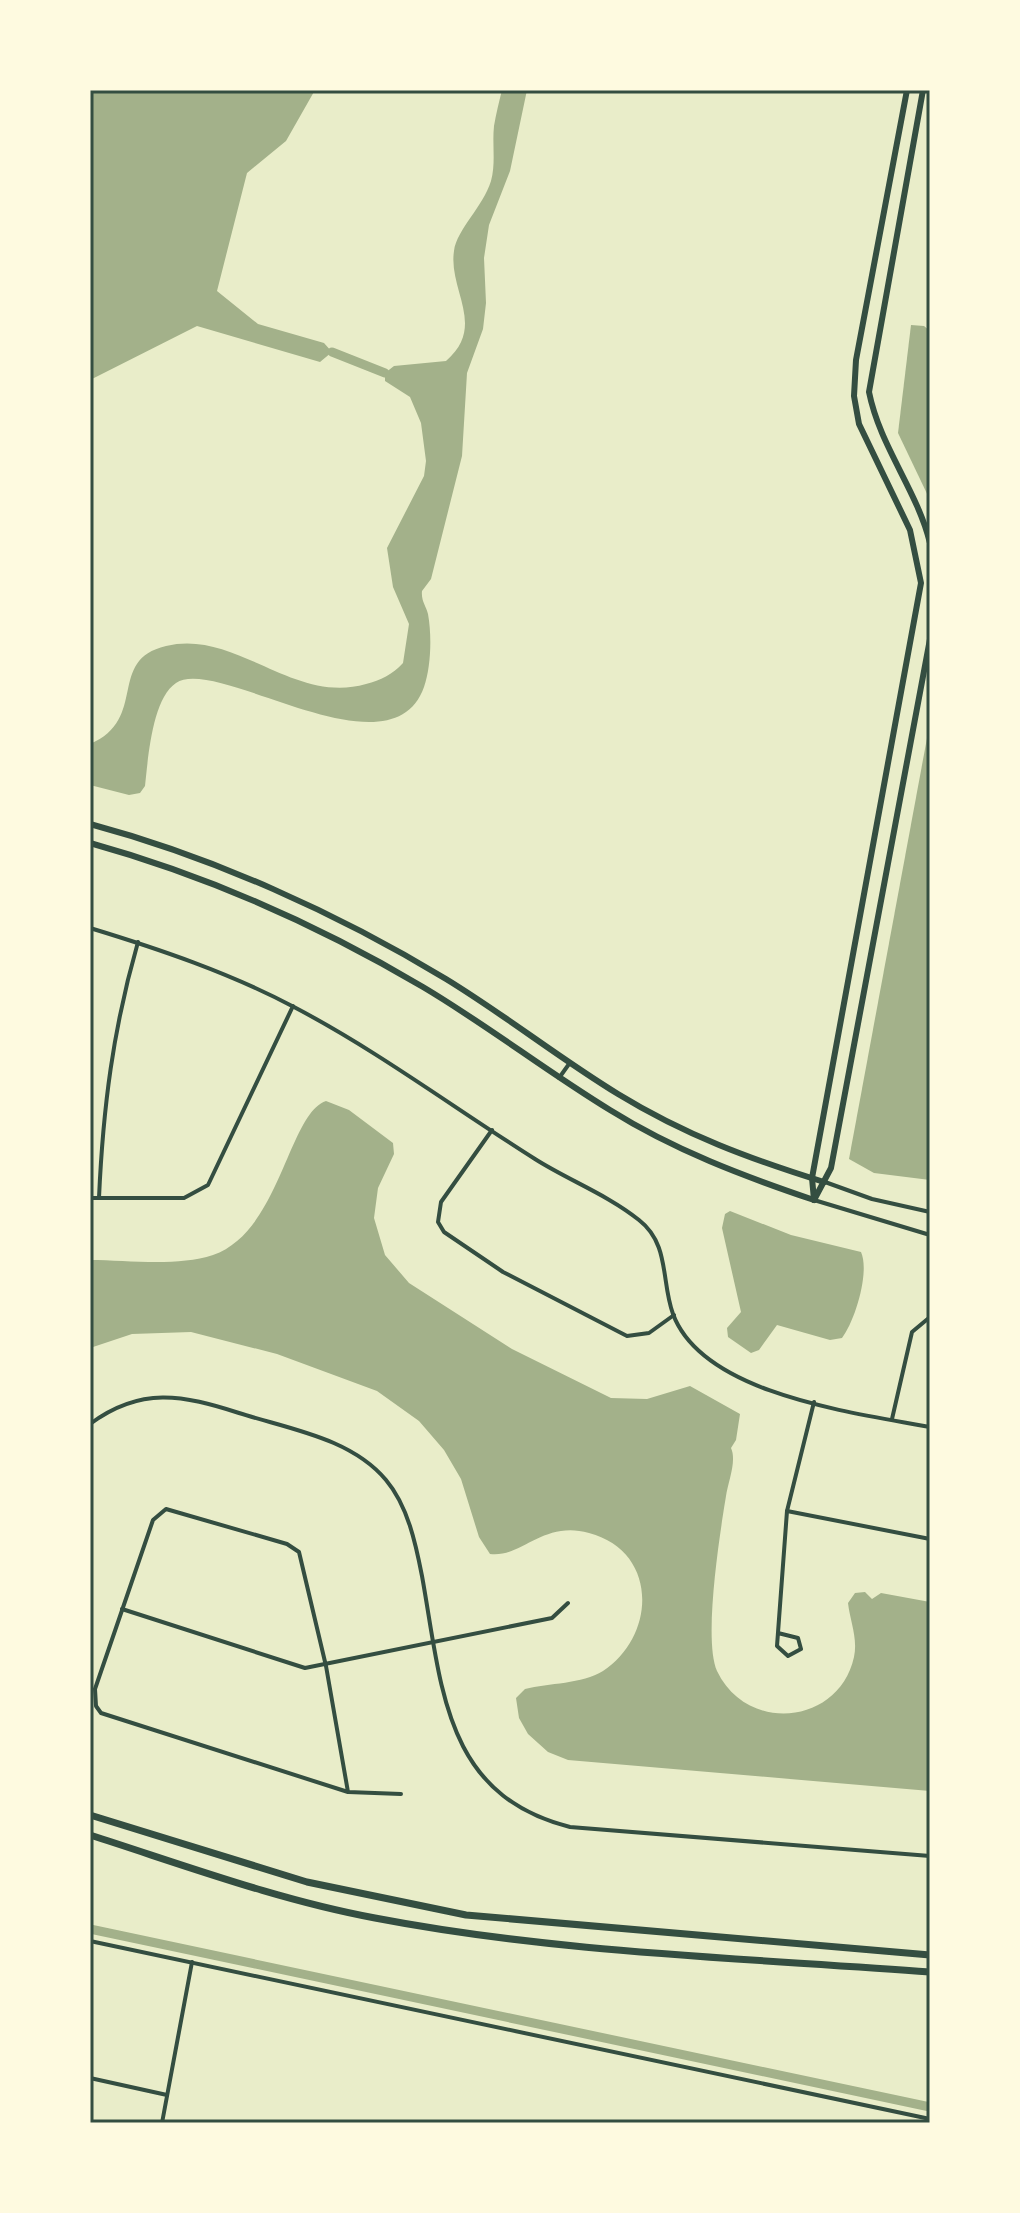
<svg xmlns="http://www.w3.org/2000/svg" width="1020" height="2213" font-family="'Libre Baskerville',serif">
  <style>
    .water { fill: #a3b18a }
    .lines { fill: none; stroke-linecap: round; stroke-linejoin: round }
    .canal { stroke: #a3b18a; stroke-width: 9 }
    .minor { stroke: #344e41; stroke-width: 4 }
    .tertiary { stroke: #344e41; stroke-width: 6 }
    .primary { stroke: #344e41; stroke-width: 7 }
    .neatline { fill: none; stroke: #344e41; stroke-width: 3 }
  </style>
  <rect width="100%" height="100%" fill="#e9edc9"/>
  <!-- water -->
  <g class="water">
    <path d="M90,90H315L286,141L247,173L217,291L258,324L324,343L332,352L320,362L197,326L90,380Z"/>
    <path d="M502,90H527L510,171L489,225L484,258L486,303L483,329L467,373L462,456L431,579L422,591C421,601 426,606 428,614C432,636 431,667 424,687C391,780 217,655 176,683C152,699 148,759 145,786L140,793L129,795L90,785V744C149,719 106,660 166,646C236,629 293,705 366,684C381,680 392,675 403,663L409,624L393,587L387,548L424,476L426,461L421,423L410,397L385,381V373L394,366L446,361C487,326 448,290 454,251C457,229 483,207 491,181C496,162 492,145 494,126C496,114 499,102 502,90Z"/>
    <path d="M911,325L924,326L930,331V500L898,433Z"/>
    <path d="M930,722V1180L874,1173L849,1159Z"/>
    <path d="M326,1101L349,1110L393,1143L394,1154L378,1188L374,1218L385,1255L409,1283L512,1349L611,1398L647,1399L690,1386L740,1414L736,1440L731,1448C737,1461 728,1482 726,1496C720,1533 703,1640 717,1671C747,1734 839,1725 854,1657C858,1638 850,1621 848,1603L855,1593L865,1592L872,1599L881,1593L930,1602V1791L568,1760L548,1752L528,1734L519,1718L516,1698L525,1689C549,1683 582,1684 603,1671C657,1635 658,1551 589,1533C543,1520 522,1558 490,1554L479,1537L461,1479L444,1450L419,1421L377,1391L277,1354L191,1332L132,1334L90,1348V1260C128,1260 176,1267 213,1255C281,1231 288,1114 326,1101Z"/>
    <path d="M730,1211L791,1235L861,1252C870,1272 855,1321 842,1338L830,1340L777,1325L759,1350L751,1353L728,1337L727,1328L741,1312L722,1228L725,1214Z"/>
  </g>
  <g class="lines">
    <!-- canal -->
    <g class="canal">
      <path d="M332,352L385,373"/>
      <path d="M90,1929L930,2107"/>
    </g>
    <!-- minor -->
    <g class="minor">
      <path d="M90,928C159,949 230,973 294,1007C378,1051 454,1108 535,1159C568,1180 608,1195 639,1220C670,1244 661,1282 673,1314C703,1395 856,1413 930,1427"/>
      <path d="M559,1078L569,1064"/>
      <path d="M492,1130L441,1202L438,1222L444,1232L503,1272L627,1336L649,1333L674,1315"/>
      <path d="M825,1182L872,1199L930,1212"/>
      <path d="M90,1198H184L208,1185L293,1006"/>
      <path d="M99,1198C103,1108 113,1029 138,942"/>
      <path d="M814,1200L930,1235"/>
      <path d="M892,1419L912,1332L930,1317"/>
      <path d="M90,1424C141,1386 183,1395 239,1413C289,1429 351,1438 386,1480C408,1506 416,1545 422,1576C442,1686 443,1795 570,1827L930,1856"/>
      <path d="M787,1511L930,1539"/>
      <path d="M122,1609L305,1668L552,1618L568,1603"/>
      <path d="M778,1633L798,1638L801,1649L788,1656L777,1646L787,1511L814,1402"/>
      <path d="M348,1792L326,1666L299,1552L287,1544L166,1509L153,1520L95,1689L96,1706L101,1713L348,1792L401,1794"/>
      <path d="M90,1941L930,2119"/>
      <path d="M90,2078L167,2095"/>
      <path d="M162,2123L192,1962"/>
    </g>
    <!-- tertiary -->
    <g class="tertiary">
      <path d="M923,90L869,392C880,447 917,490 930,543"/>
      <path d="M90,824C213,857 337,913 446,979C505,1015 559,1058 618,1094C685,1135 750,1159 824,1182"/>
      <path d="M90,843C205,875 320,926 423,987C487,1025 546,1071 610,1110C674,1150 743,1176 814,1200"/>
      <path d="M814,1200L812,1178L921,583L910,530L859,424L854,396L856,360L907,90"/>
      <path d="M814,1200L831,1168L930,639"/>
    </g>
    <!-- primary -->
    <g class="primary">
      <path d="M90,1815L307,1882L466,1915L930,1955"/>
      <path d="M90,1835C184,1865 278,1900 375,1918C557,1953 746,1958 930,1972"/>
    </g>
  </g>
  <!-- border -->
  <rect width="1020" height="2213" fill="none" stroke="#fefae0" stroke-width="184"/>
  <rect x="92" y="92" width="836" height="2029" class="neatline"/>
</svg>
